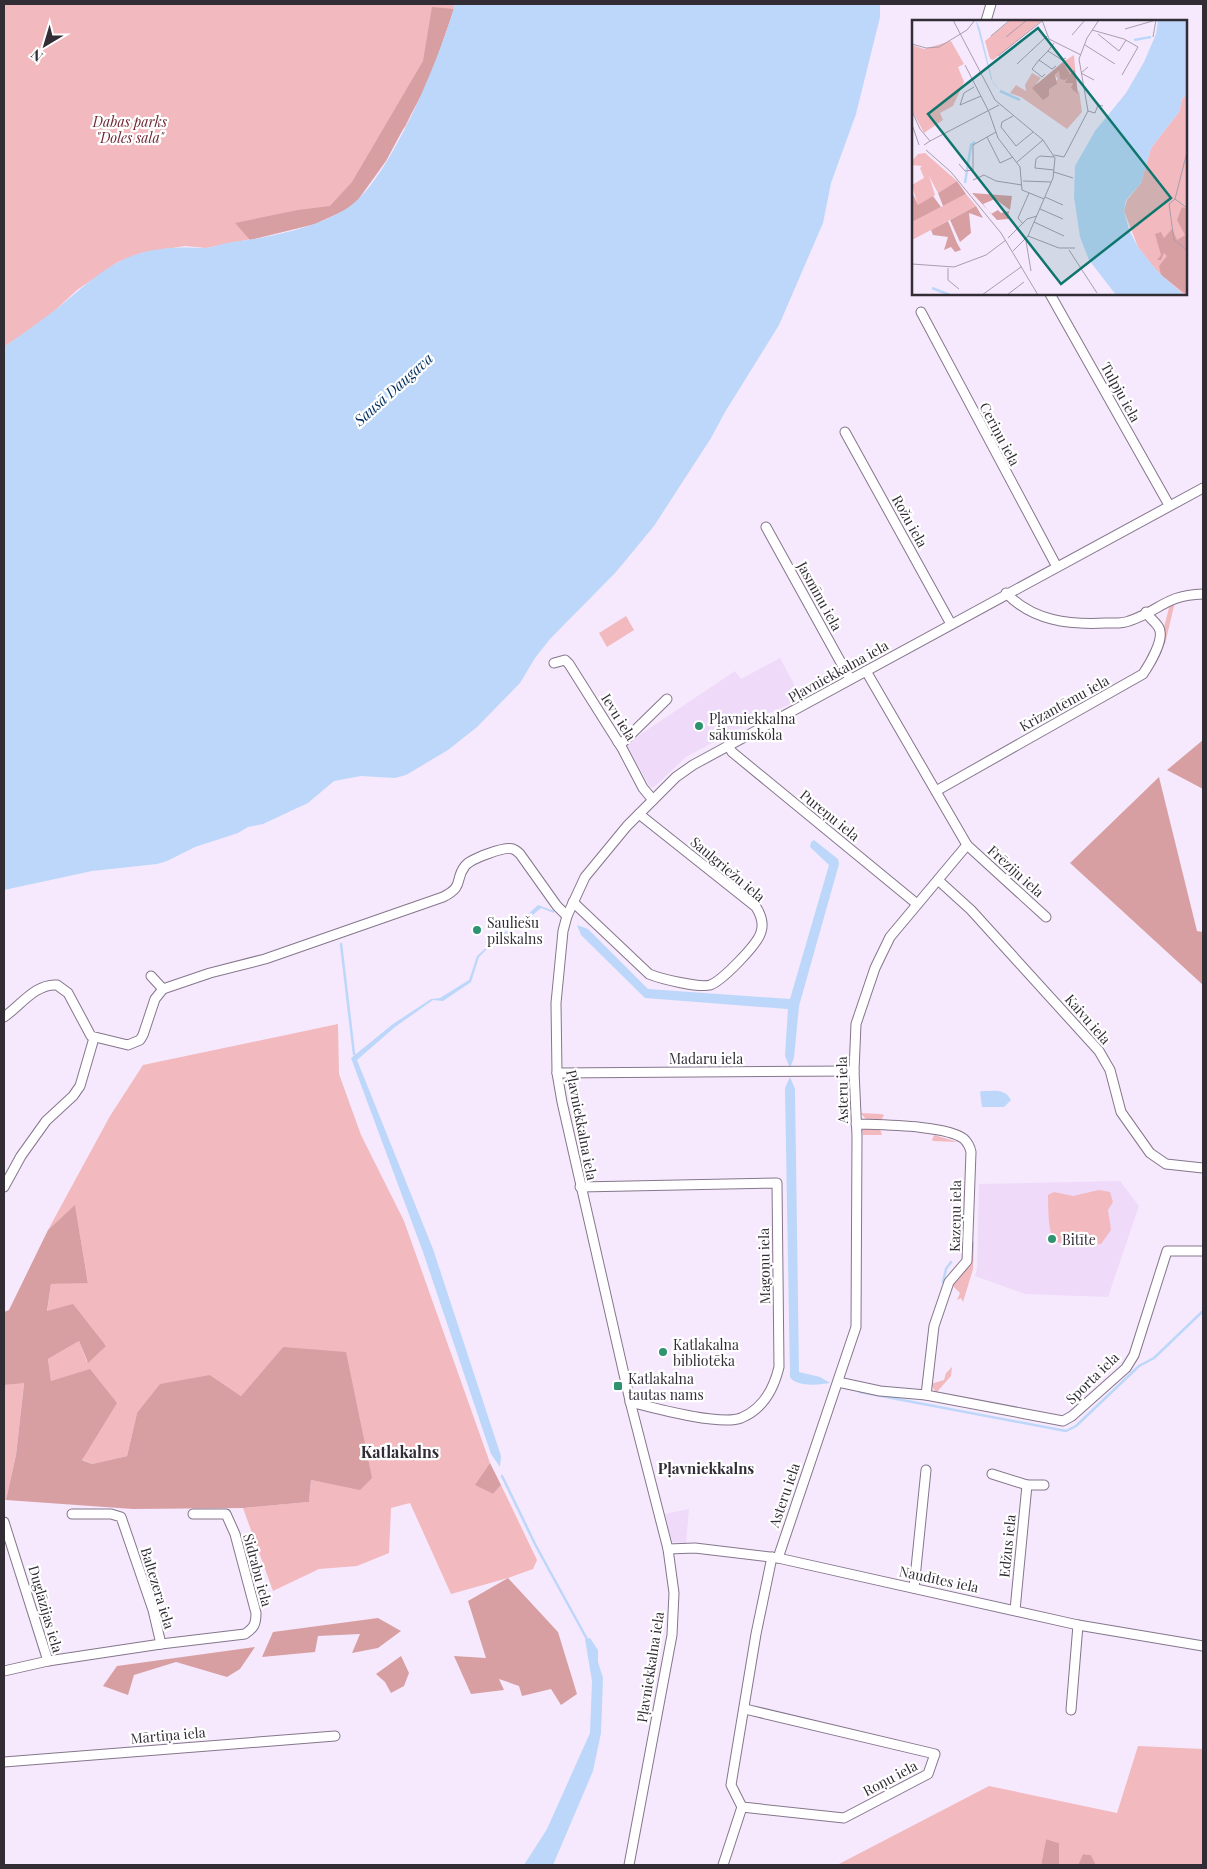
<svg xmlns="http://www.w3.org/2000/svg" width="1207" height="1869" font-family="'Playfair Display',serif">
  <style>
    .built { fill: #efdafa }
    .green { fill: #f2b9be }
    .forest { fill: #d89fa3 }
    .water { fill: #bcd7f9 }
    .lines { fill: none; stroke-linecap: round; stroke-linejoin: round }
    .stream { stroke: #bcd7f9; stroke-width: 2.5 }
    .street-casing { stroke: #85768c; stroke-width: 11 }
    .street { stroke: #fff; stroke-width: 9 }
    .poi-dot { fill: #2e936f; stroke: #fff; stroke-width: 2 }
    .labels { text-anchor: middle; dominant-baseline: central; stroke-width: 4.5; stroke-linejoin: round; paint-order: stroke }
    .park-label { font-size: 14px; font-style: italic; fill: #6d2833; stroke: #fff }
    .street-label { font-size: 14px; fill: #322c35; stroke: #fff }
    .poi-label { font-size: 14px; fill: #322c35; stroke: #fff; text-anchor: start }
    .water-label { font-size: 15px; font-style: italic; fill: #043264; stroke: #fff }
    .neighbourhood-label { font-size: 15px; font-weight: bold; fill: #322c35; stroke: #fff }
    .quarter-label { font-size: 16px; font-weight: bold; fill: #322c35; stroke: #fff }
    .inset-river { fill: none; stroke: #bcd7f9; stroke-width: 2.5 }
    .inset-road { fill: none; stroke: #a89dad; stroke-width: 1 }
    .view { fill: #0f766e; fill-opacity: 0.15; stroke: #0f766e; stroke-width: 2.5 }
    .inset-edge { fill: none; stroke: #322c35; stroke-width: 2.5 }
  </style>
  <rect width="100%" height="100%" fill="#f6e9fd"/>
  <!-- built -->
  <g class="built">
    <path d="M780,658L802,699L760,717L686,757L654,787H650L626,744L735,671L741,679Z"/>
    <path d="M1120,1181L1139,1206L1108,1297L1025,1294L975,1276L977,1269L979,1184Z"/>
    <path d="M689,1509L686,1543L672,1542L665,1514Z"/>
  </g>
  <!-- green -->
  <g class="green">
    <path d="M4,4H455L447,29L406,126L329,217L315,224L262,237L206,248L185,246L141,253L118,262L77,290L50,315L4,347Z"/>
    <path d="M1175,602L1165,644L1160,643L1170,604Z"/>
    <path d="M626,616L634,630L607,647L599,633Z"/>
    <path d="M338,1024L339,1074L361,1135L404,1221L490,1463L476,1485L493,1494L501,1485L537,1560L533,1569L508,1578L451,1594L410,1503L391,1508L389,1553L357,1566L319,1569L273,1591L243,1508L309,1502L311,1480L360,1489L283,1347L241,1396L210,1375L137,1413L127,1456L92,1464L81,1459L51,1382L48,1359L79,1341L87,1362L106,1345L47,1312L51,1284L88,1282L75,1206L48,1230L110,1116L143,1065Z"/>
    <path d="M860,1113L881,1114L884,1115L881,1121L867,1120Z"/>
    <path d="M866,1128L880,1129L882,1135H863L862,1130Z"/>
    <path d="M934,1135L958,1142L933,1141L932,1140Z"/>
    <path d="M1099,1190L1110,1192L1113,1202L1108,1210L1111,1230L1101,1244C1049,1247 1049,1247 1048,1195L1054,1192L1073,1196Z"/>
    <path d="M974,1241L973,1269L963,1302L961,1298L957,1300L960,1293L951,1284L971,1263V1246Z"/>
    <path d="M952,1367L951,1376L936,1393L931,1384L944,1380L946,1373Z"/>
    <path d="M24,1382L16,1455L6,1500H4V1385Z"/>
    <path d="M1138,1746L1203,1749V1865H1096L1091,1855L1083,1854L1078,1865H1059V1843L1046,1839L1041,1865H837L989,1786L1117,1813Z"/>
  </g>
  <!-- forest -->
  <g class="forest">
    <path d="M432,7L454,9L430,79L386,161L358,200L348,209L315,224L250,240L235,223L298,210L330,206L352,182L423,61Z"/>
    <path d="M1203,740V789L1167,770Z"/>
    <path d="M1159,777L1197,931L1203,932V985L1070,863Z"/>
    <path d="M75,1205L88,1283L51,1284L47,1311L73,1304L106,1346L88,1363L79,1341L48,1359L51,1381L90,1369L117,1403L82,1460L92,1464L127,1456L137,1413L160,1384L210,1375L241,1396L283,1347L346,1352L372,1478L360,1490L311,1480L309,1502L243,1508L133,1509L6,1500L16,1455L24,1383L4,1385V1312L9,1310L48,1230Z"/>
    <path d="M490,1463L501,1485L493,1494L475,1485Z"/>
    <path d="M508,1578L558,1632L577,1694L561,1705L551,1689L522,1696L519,1686L499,1679L504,1690L471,1694L454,1656L486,1658L468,1601Z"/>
    <path d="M378,1618L401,1631L378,1648L352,1653L360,1634L318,1636L315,1652L262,1657L273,1632Z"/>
    <path d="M255,1647L240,1669L227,1677L176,1662L134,1675L128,1695L103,1686L117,1666Z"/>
    <path d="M401,1656L409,1673L404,1686L391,1693L385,1682L376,1674Z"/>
    <path d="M1046,1839L1059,1843V1865H1041Z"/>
    <path d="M1083,1854L1091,1855L1096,1865H1078Z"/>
  </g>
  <!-- water -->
  <g class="water">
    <path d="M455,4H880V17L856,114L831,183L823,223L779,325L725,412L711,438L654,526L616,572L550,639L535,658L520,683L477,727L448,750L406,775L395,778L361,776L334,781L308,803L263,824L248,827L238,833L195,847L167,861L157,864L92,871L4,890V347C22,334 41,321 59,307C84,287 108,262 141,253C161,247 184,247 205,248C212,248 220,244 227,243C238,241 249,240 260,238C290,232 320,225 346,209C389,184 442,52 455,4Z"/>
    <path d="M814,840L838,859L839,864L799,1006L794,1058L790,1068L785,1056L788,1009L645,998L581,935L577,925L588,929L648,989L790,999L829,865L810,847L811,842Z"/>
    <path d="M538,905L554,911V913L541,908L515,930L498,938L479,957L471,982L443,1001L433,1000L395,1027L357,1060L433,1249L501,1456L500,1467L491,1454L423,1252L351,1058L393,1024L431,999L440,998L469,980L477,956L500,935L513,928Z"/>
    <path d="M790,1077L795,1089L799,1372L820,1377L830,1383C819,1385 796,1387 790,1377L785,1088Z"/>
    <path d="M982,1091C993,1091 1005,1088 1011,1100L1004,1107H982L980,1092Z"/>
    <path d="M590,1638L598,1650V1662L603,1678L601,1733L593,1771L553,1865H524L547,1829L590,1733L592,1681L585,1639Z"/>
  </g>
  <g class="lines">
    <!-- stream -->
    <g class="stream">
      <path d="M341,944L354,1054"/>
      <path d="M943,1282L946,1269L951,1262"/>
      <path d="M860,1392L1066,1431L1076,1426L1139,1366L1154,1358L1203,1311"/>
      <path d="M502,1476L536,1546L587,1639"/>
    </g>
    <!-- street casing -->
    <g class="street-casing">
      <g id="street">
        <path d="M986,21L991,4"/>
        <path d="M1050,294L1169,505"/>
        <path d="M921,312L1057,567"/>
        <path d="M845,432L951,624"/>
        <path d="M766,527L850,679"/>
        <path d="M1006,593C1033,621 1069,625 1106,623C1113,623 1122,624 1129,621C1160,611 1165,595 1203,594"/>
        <path d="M554,663L565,660L569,664L622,748L643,788L653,800"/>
        <path d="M618,742H623L667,699"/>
        <path d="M728,745L732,752L917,904"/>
        <path d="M936,791L1143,674C1149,665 1165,639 1159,628C1156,622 1149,618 1146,612"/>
        <path d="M967,845L1046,917"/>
        <path d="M938,880L971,910L1099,1051L1110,1070L1121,1112L1150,1153L1166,1164L1203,1168"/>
        <path d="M573,902L649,974C661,979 699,988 710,985C722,981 758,944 761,932C764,923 761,915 756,907L639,814"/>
        <path d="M151,976L163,989"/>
        <path d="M4,1017C20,1006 36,983 57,985L68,993L91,1036L128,1045L140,1040L143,1035L155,999L163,989L210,973L265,959L443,897C465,886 454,880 465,866C470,859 505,846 513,849C516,850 518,852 520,854L557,906L567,916"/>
        <path d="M557,1073L854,1071"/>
        <path d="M856,1124C880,1125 947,1125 964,1139C968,1143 970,1147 971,1152L967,1261L949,1282L934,1326L926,1395"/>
        <path d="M4,1187L21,1156L46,1121L73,1096L80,1086L94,1038"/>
        <path d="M580,1187L777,1183L779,1367C774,1388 763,1409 741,1418C720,1426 654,1408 630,1402"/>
        <path d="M838,1382L880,1391L926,1395L1063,1421L1072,1416L1126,1368L1134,1355L1167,1251H1203"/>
        <path d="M992,1474L1027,1485H1044"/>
        <path d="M4,1522L48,1661L4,1671"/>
        <path d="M668,1549L695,1548L778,1558L1078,1625L1203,1646"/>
        <path d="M778,1558L856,1327L857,1136L854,1071L856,1024L875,968L890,937L967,845L866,671"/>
        <path d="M914,1588L926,1470"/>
        <path d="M1015,1610L1027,1485"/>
        <path d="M161,1644L245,1634C254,1628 256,1624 256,1613L235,1534L226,1514H193"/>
        <path d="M48,1661L161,1644L153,1610L121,1517L111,1514H72"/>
        <path d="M1071,1710L1078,1625"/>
        <path d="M4,1762L335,1736"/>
        <path d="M742,1807L844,1818L928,1774L935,1754L745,1709"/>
        <path d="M629,1865L672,1635L674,1593L668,1549L631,1405L562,1102L557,1073L556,1003L563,931L567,916L585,877L627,826L676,777L693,765L1203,488"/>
        <path d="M723,1865L742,1807L731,1785L756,1634L772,1557"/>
      </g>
    </g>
    <!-- street -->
    <use href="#street" class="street"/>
  </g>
  <!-- markers -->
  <g class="poi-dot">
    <circle cx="699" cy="726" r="5"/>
    <circle cx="477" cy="930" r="5"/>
    <circle cx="1052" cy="1239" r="5"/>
    <circle cx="663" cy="1352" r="5"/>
    <rect x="613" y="1381" width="10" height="10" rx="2.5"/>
  </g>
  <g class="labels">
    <!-- park labels -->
    <g class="park-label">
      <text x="130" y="121">Dabas parks<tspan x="130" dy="16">"Doles sala"</tspan></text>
    </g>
    <!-- street labels -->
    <g class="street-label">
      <text transform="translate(1121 392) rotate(61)">Tulpju iela</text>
      <text transform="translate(1000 434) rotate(62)">Ceriņu iela</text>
      <text transform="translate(910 521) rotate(61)">Rožu iela</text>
      <text transform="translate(820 596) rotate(61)">Jasmīnu iela</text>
      <text transform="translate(838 671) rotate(-29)">Pļavniekkalna iela</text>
      <text transform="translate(1064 703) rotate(-29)">Krizantēmu iela</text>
      <text transform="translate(619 717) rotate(58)">Ievu iela</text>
      <text transform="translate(830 815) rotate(39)">Pureņu iela</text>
      <text transform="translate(728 869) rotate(40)">Saulgriežu iela</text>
      <text transform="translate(1016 871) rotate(42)">Frēziju iela</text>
      <text transform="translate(1088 1019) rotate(49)">Kaivu iela</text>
      <text x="706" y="1058">Madaru iela</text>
      <text transform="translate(842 1090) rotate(-91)">Asteru iela</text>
      <text transform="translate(582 1125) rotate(79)">Pļavniekkalna iela</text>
      <text transform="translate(955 1216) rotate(-89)">Kazeņu iela</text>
      <text transform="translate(764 1266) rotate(-91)">Magoņu iela</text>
      <text transform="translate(1092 1378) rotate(-44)">Sporta iela</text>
      <text transform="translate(784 1495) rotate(-71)">Asteru iela</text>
      <text transform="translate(1007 1546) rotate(-84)">Edžus iela</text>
      <text transform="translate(258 1570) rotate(75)">Sidrabu iela</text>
      <text transform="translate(939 1579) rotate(12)">Naudītes iela</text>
      <text transform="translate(158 1588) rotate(73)">Baltezera iela</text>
      <text transform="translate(46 1609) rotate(74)">Duglāzijas iela</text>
      <text transform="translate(650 1667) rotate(-81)">Pļavniekkalna iela</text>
      <text transform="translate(168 1735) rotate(-5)">Mārtiņa iela</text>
      <text transform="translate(890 1778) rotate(-28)">Roņu iela</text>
    </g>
    <!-- poi labels -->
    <g class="poi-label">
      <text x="709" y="718">Pļavniekkalna<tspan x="709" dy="16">sākumskola</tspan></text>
      <text x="487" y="922">Sauliešu<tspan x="487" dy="16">pilskalns</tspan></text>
      <text x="1062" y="1239">Bitīte</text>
      <text x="673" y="1344">Katlakalna<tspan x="673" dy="16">bibliotēka</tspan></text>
      <text x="628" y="1378">Katlakalna<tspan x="628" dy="16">tautas nams</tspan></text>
    </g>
    <!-- water labels -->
    <g class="water-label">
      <text transform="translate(393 389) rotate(-42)">Sausā Daugava</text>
    </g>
    <!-- neighbourhood labels -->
    <g class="neighbourhood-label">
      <text x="706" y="1468">Pļavniekkalns</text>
    </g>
    <!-- quarter labels -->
    <g class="quarter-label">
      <text x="400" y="1451">Katlakalns</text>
    </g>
  </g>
  <!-- overview -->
  <g transform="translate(912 20)">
    <rect width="275" height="275" fill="#f6e9fd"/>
    <path d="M99,0L129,1L81,40L78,39L73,21ZM39,21L52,44L46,47L52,62L41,86L28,93L31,100L12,113L0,90V25L12,29ZM162,35L163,49L158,54L151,42ZM147,51L158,58L153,63L161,62L160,68L166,73L167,70L169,85L170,92L155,109L109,77L98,73L104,65L114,71L113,65L120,53L129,58L124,64L137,68L146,59L143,55ZM275,74V275H272L244,250L226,227L212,191L215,180L229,163L239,128L267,92L270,79ZM13,133L45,161L26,173L17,156L23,175L6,186L0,165L12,158L8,148L10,146L0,145V141L6,134ZM54,174L64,186L0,220V202Z" fill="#f2b9be"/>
    <path d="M151,42L158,54L163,49L166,74L159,68L161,63H153L156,57L153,60L148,59L147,51L143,55L145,64L137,69V76L131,80L120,68ZM45,161L54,174L31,186L26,173ZM0,172L6,185L21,176L29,187L0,202ZM60,173L100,176L98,190L83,179L71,184L79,194L86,190L89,193L97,191L96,199L85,200ZM64,186L71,198L57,193L59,213L48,222L38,200ZM270,187L275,189V275L249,255L247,246L255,236L252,233L249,240H245L249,235L243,214L249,212L252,218L260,209L265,220L273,215L265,200ZM36,201L45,223L49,230L43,232L39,227L32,230L36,217L21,215L19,210Z" fill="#d89fa3"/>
    <path d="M246,0H275V74L270,79L267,92L239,128L229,163L214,180L212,191L217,210L226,227L246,252L272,275H204L177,240L168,217L162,177L163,146L183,111L214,73L232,42L244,14ZM64,2H65L68,9L81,63L88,71L79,59Z" fill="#bcd7f9"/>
    <path class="inset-river" d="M222,20L239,17M88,71L108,80M53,163L59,125L63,122M20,268L38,275"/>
    <path class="inset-road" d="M41,0L83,80L131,120L143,138L141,158L116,216L101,231M130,0L137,19L169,35M213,9L244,0M180,10L212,19L226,27L210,55M186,14L207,31L214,20M160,15L173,0M79,16L98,0M94,17L115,0M241,17L244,0M142,23L136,31L150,40L154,38M0,24L14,28L27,27L55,10L63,0M173,25L203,44M136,31L127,40L140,49L144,46M86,36L130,1M127,40L120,49L130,57L133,54M105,44L135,16M53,45L77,92M176,47L169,53L182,60M62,67L52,73L48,85L69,76M0,91L8,109L18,121L12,125M176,91L167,39L175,18L187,0M176,91L183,93L186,85L191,86M77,92L86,118L108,147L110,170L132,179M101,96L90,102L89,107L104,126L121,112M1,107L7,125M75,117L88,143L101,137M18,121L87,85M14,130L39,152L89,213L126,275M275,132L263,179L275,188M142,135L152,137L176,91M142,137L128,136L124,139L123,148L142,150M105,142L131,120M47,144L53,151L61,150V125L84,112M142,152L161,158M61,160L72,155L84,161L110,165M111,161L139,162M133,177L151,185M263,179L257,184L262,220L275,230M128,189L151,199M122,202L152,216M111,204L106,198L117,173M116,216L147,228H163M96,218L115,199L125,196M114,221L119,251M157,230L185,273M0,244L42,247L74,235L94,220M36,248V260L47,269M70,275L109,247M95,275L112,262"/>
    <path class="view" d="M126,8L259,178L149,264L16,94Z"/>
    <rect width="275" height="275" class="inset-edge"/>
  </g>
  <!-- border -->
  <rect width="1207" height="1869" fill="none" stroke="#322c35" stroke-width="10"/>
  <!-- north arrow -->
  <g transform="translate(45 45) rotate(218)" stroke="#ffffff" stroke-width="4" paint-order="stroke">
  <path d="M0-4L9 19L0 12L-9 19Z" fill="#322c35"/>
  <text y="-8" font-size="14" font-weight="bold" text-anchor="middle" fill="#322c35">N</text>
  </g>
</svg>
